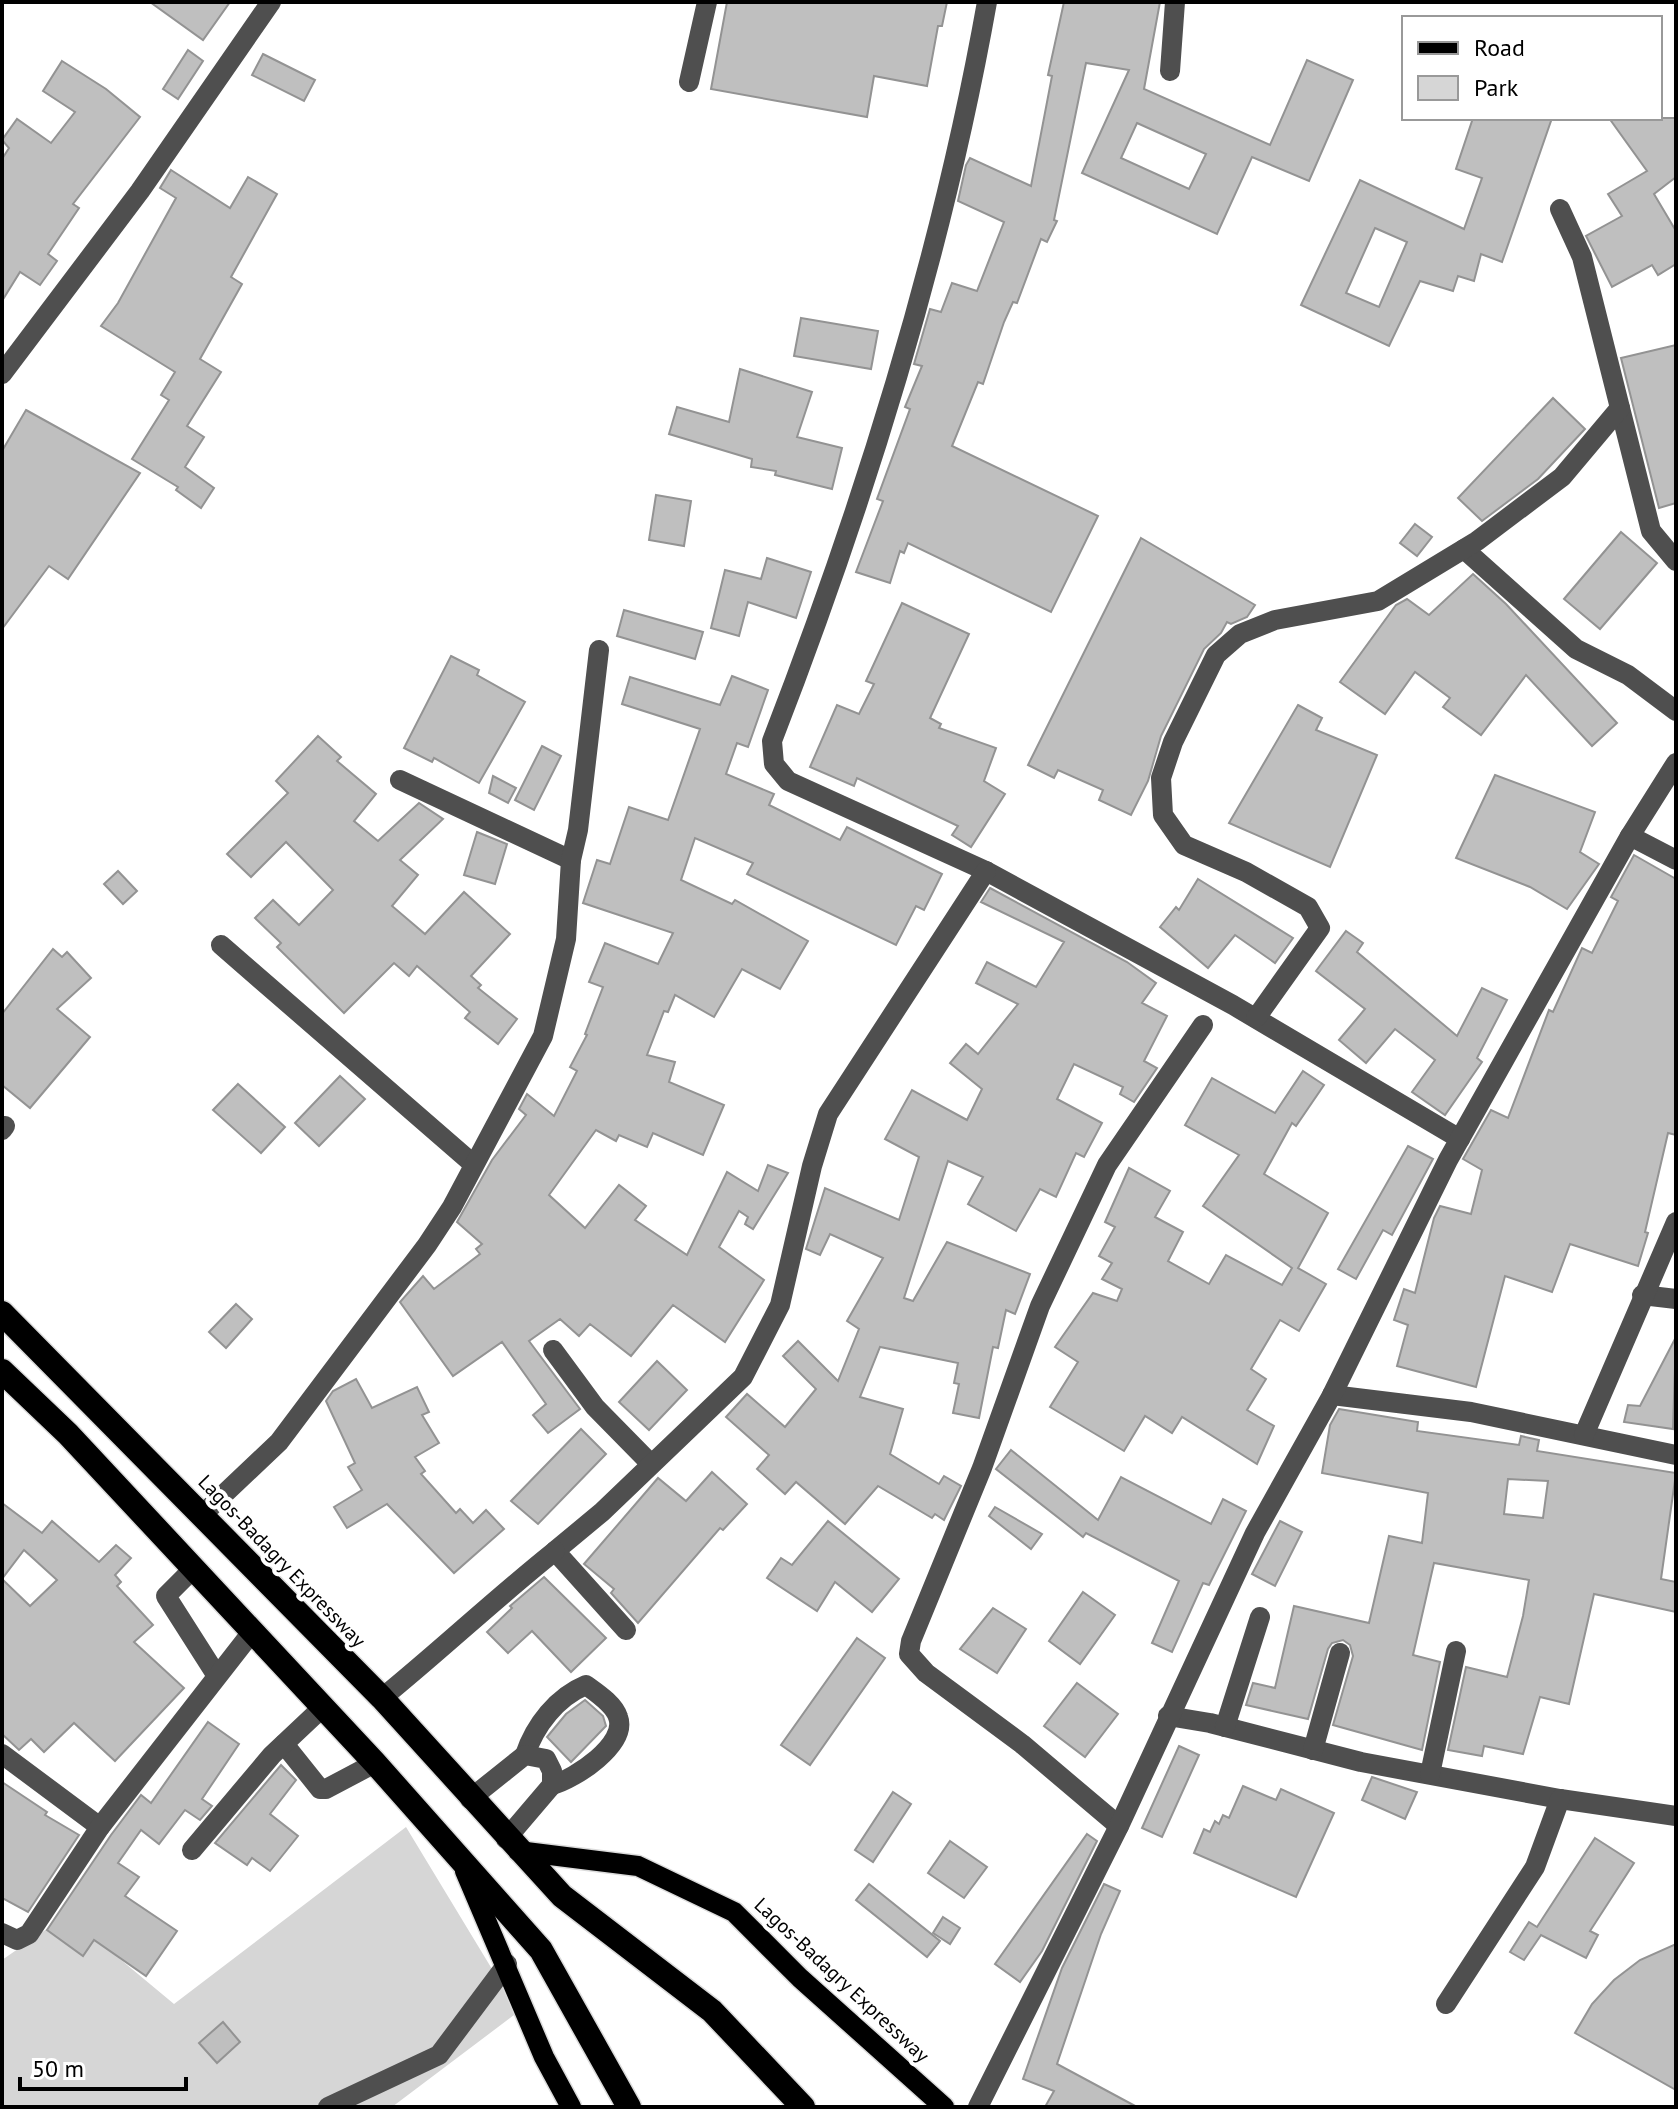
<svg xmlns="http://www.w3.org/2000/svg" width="1678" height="2109" font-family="'PT Sans',sans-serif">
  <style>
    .green { fill: #d6d6d6 }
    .building { fill: #bfbfbf; stroke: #939393; stroke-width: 2; fill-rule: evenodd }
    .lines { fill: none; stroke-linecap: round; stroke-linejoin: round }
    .major-casing { stroke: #dbdbdb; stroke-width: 23 }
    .highway-casing { stroke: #dbdbdb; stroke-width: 27 }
    .minor { stroke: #4f4f4f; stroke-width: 20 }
    .major { stroke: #000; stroke-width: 20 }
    .highway { stroke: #000; stroke-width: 24 }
    .labels { text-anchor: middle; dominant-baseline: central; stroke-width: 8; stroke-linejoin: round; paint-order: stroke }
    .street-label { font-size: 20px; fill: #000; stroke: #fff }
  </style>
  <rect width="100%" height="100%" fill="#fff"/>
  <!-- green -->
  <path class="green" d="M406,1827L518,2012L392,2107H2V1960L67,1915L174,2004Z"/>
  <!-- building -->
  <g class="building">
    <path d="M150,2H230L203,40Z"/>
    <path d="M727,2H947L942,26H938L927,86L874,76L867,117L711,89Z"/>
    <path d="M1064,2H1160L1144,89L1270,145L1307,60L1353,80L1309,181L1252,157L1217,234L1082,173L1129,70L1086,63L1054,220L1057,221L1047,242L1041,239L1017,303L1013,302L1004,322L983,384L978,382L952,446L1098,516L1051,612L908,543L904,553L900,551L890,583L856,572L883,501L877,499L910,409L905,407L922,366L914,364L930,309L941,312L952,283L977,291L1004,222L958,201L966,165L970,158L1031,186L1052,76L1048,75ZM1137,123L1206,154L1189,189L1121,158Z"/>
    <path d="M188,50L203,61L178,99L163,89Z"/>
    <path d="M263,54L315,80L304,101L252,75Z"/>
    <path d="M62,61L106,89L140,117L73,204L79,208L48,254L57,261L40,285L20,272L2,301V159L9,148L2,140L17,119L51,143L75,112L43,91Z"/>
    <path d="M1473,118H1552L1502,262L1481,254L1474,281L1458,276L1453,291L1420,281L1389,346L1301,305L1360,180L1464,229L1482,178L1456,169ZM1375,228L1407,242L1379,307L1346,293Z"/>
    <path d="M1609,118H1676V177L1654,194L1676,231V264L1658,275L1652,265L1612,287L1586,236L1622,216L1608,194L1647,171Z"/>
    <path d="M171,170L230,208L248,177L277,194L231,277L242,284L200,359L221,372L187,426L204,437L185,467L214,488L201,508L176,490L178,487L132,459L169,400L161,395L175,372L101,326L118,303L176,198L160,188Z"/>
    <path d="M801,318L878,331L871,369L794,356Z"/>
    <path d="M1676,345V503L1659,508L1621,358Z"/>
    <path d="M740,369L812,392L797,437L842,448L832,489L775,475L776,471L751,467L752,459L669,434L677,407L729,422Z"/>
    <path d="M1553,398L1585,429L1538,479L1482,521L1458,498Z"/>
    <path d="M26,410L140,473L68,579L49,566L2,629V451Z"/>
    <path d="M656,495L691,501L684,546L649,540Z"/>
    <path d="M1415,524L1432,537L1417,556L1400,543Z"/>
    <path d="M1621,532L1657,563L1600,629L1564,599Z"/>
    <path d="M1141,538L1255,605L1247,617L1231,624L1227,622L1221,633L1204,649L1161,736L1148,781L1131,815L1099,800L1103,790L1058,770L1054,778L1028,765Z"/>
    <path d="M767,558L811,572L796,618L748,602L739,636L711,628L725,570L761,579Z"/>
    <path d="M1473,574L1506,604L1617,723L1592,746L1526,675L1481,735L1443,707L1450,698L1415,672L1385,714L1340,682L1396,605L1407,599L1429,615Z"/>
    <path d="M902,603L969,634L930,718L941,724L939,728L996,748L984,781L1005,794L971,847L952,835L958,826L857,778L854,786L810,767L837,705L859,714L874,684L866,681Z"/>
    <path d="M624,610L703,632L695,659L617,636Z"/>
    <path d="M451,656L479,670L477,675L525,702L479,783L434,758L432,762L404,748Z"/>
    <path d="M732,676L768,690L748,747L737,743L726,774L774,794L769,805L840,840L847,827L942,874L924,910L916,906L896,945L747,874L753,863L695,838L681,880L732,904L735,900L808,941L780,989L742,969L714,1017L675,995L668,1012L664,1011L647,1055L675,1062L669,1082L724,1105L703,1155L653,1133L647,1147L619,1135L616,1141L596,1130L549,1195L585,1228L619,1185L646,1206L635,1220L687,1255L727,1172L758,1191L768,1165L788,1173L753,1229L745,1224L748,1217L739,1211L719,1247L764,1280L725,1342L673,1305L631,1356L590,1324L579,1336L560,1319L529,1341L580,1409L548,1433L533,1415L546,1404L502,1342L453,1376L400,1302L423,1276L434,1289L480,1254L476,1249L482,1244L457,1222L492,1160L526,1115L519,1109L527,1094L554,1116L577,1071L570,1067L587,1035L585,1034L603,987L589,982L605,943L658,964L673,933L583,903L597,860L610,864L629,807L668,820L700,729L622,704L630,677L720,705Z"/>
    <path d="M1298,705L1322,718L1316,730L1377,755L1330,867L1229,823Z"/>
    <path d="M318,736L341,757L337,761L376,794L354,821L378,841L419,803L443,819L400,860L418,875L392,906L425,934L464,892L510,934L471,976L481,985L478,988L517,1019L498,1044L465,1018L470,1012L417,966L409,976L394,963L344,1013L277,947L281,943L255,918L273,900L299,925L333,890L286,842L251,877L227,854L288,793L276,781Z"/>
    <path d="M542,746L561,756L534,810L515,800Z"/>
    <path d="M1495,775L1595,812L1580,852L1599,864L1567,909L1530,887L1456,858Z"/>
    <path d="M493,776L516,788L508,803L489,793Z"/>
    <path d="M477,832L507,844L495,884L464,875Z"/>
    <path d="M1634,855L1676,879V1135L1668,1133L1645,1232L1648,1233L1638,1266L1570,1244L1552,1292L1505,1276L1476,1387L1397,1366L1408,1325L1394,1320L1404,1289L1415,1293L1434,1218L1440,1206L1471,1214L1482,1170L1463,1159L1491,1110L1508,1118L1549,1010L1553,1012L1582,948L1592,953L1618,901L1611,897Z"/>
    <path d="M118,871L137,891L123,904L104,884Z"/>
    <path d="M1198,879L1293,938L1275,963L1235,935L1208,968L1160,927L1176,907L1179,910Z"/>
    <path d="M990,888L1127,962L1156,983L1142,1003L1167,1016L1144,1061L1157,1068L1134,1102L1120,1094L1123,1087L1074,1064L1057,1099L1102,1123L1084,1157L1076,1153L1056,1197L1040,1189L1016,1231L968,1204L983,1177L948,1161L904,1298L913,1301L947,1242L1030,1274L1015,1314L1006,1310L998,1348L993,1347L979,1418L953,1413L959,1384L954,1383L958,1363L880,1347L860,1397L903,1409L890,1454L939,1484L944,1476L961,1486L944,1520L935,1514L932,1518L878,1486L845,1524L796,1482L785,1494L757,1469L769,1455L726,1417L747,1394L785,1427L816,1389L783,1356L798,1341L838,1381L859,1329L847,1321L883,1258L830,1234L820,1255L806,1249L825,1188L899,1220L919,1157L885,1139L912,1090L967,1120L982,1089L950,1063L966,1044L978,1054L1018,1004L976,983L987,962L1036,987L1064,942L981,902Z"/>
    <path d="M1346,931L1363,943L1357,952L1457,1036L1482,988L1507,1000L1477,1058L1482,1062L1445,1115L1412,1092L1435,1060L1395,1029L1366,1063L1339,1040L1365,1009L1316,971Z"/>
    <path d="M53,949L62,957L67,952L91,978L57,1009L90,1037L30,1108L2,1085V1014Z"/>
    <path d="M1303,1071L1324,1085L1296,1126L1292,1123L1264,1174L1328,1213L1298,1268L1326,1284L1299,1331L1280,1320L1251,1369L1266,1379L1247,1410L1274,1426L1257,1464L1182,1417L1172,1433L1145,1416L1124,1451L1050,1407L1078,1362L1055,1347L1093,1293L1117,1301L1122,1289L1102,1279L1112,1263L1099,1256L1115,1227L1105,1222L1129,1168L1170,1191L1155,1217L1183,1232L1168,1261L1209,1284L1226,1255L1282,1285L1292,1268L1203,1206L1239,1155L1185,1125L1212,1078L1275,1113Z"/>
    <path d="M340,1076L365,1099L319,1146L295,1123Z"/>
    <path d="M238,1084L285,1127L261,1153L213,1110Z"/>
    <path d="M1408,1146L1433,1159L1392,1235L1383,1230L1356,1279L1338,1269Z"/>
    <path d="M236,1304L252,1319L226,1348L209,1332Z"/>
    <path d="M1676,1337L1673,1429L1624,1422L1628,1405L1640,1406Z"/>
    <path d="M657,1361L687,1390L649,1430L619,1402Z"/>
    <path d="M356,1379L372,1408L417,1387L429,1412L422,1415L439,1443L415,1457L425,1471L421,1474L456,1513L460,1509L473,1523L486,1510L504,1529L454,1573L387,1504L347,1528L334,1507L362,1490L348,1467L355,1463L326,1401L333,1391Z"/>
    <path d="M1339,1409L1418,1422L1417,1431L1519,1445L1521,1436L1539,1440L1537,1451L1676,1473L1661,1579L1676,1582V1612L1594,1594L1569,1704L1540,1697L1523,1754L1484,1746L1482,1756L1448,1750L1466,1667L1507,1677L1523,1616L1529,1580L1434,1563L1413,1655L1440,1662L1422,1750L1333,1725L1353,1656L1350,1645L1343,1640L1332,1643L1328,1649L1308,1719L1246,1705L1253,1683L1275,1688L1294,1606L1369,1623L1389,1536L1422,1543L1428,1493L1322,1473L1330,1425ZM1508,1479L1548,1481L1543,1518L1504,1514Z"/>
    <path d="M581,1429L606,1454L538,1524L511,1501Z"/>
    <path d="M1011,1450L1098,1520L1121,1477L1211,1524L1223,1499L1246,1511L1209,1585L1203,1583L1172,1652L1152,1643L1179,1581L1086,1533L1083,1537L996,1469Z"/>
    <path d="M712,1472L747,1504L723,1530L720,1528L638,1623L611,1593L614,1589L584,1564L658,1478L686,1501Z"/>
    <path d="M2,1503L42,1533L52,1521L99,1562L116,1545L131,1558L115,1575L121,1582L117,1586L153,1625L134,1642L184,1688L115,1761L74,1723L44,1752L31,1739L19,1750L2,1734ZM24,1550L57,1580L30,1606L2,1579Z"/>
    <path d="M995,1507L1042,1534L1031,1549L989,1516Z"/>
    <path d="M828,1521L899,1579L872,1612L835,1582L817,1611L767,1578L781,1558L792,1565Z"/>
    <path d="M1280,1521L1302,1532L1275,1586L1252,1574Z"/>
    <path d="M544,1577L606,1638L571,1672L532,1631L508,1653L487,1632L512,1608L510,1606Z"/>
    <path d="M1083,1592L1115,1615L1080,1664L1049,1641Z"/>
    <path d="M993,1608L1026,1629L997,1673L960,1649Z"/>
    <path d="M857,1638L885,1658L810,1765L781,1745Z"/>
    <path d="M1077,1683L1118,1714L1085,1757L1044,1726Z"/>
    <path d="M585,1700L603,1716L606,1726L571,1762L547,1737L566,1714Z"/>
    <path d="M208,1722L239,1744L202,1799L212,1806L200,1820L185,1810L159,1844L141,1830L118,1863L139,1877L125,1896L177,1931L146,1976L94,1940L83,1956L47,1930L111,1835L141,1795L151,1803Z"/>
    <path d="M1179,1746L1199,1755L1162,1837L1142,1828Z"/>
    <path d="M281,1765L296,1780L270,1814L298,1836L270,1871L252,1858L247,1865L215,1843Z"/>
    <path d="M1372,1777L1417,1792L1405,1819L1362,1800Z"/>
    <path d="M2,1782L47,1812L45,1815L79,1835L28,1912L2,1898Z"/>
    <path d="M1243,1786L1276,1800L1281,1789L1334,1813L1296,1897L1194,1853L1204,1829L1210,1832L1215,1821L1219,1824L1223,1815L1229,1818Z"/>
    <path d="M893,1792L911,1804L873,1862L855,1850Z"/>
    <path d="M1087,1834L1097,1841L1042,1951L1020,1982L995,1964Z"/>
    <path d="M1595,1838L1634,1863L1590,1931L1598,1935L1586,1958L1541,1935L1524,1960L1510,1952L1529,1922L1537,1927Z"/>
    <path d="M950,1841L987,1867L964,1898L928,1873Z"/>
    <path d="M869,1884L940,1941L927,1957L856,1900Z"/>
    <path d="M1104,1884L1120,1891L1101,1934L1057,2064L1137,2107H1045L1054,2091L1023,2079L1062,1968Z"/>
    <path d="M943,1917L960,1928L950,1944L933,1933Z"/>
    <path d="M1676,1944V2090L1575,2033L1592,2004L1614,1980L1640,1960Z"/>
    <path d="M223,2022L240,2042L217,2063L199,2043Z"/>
  </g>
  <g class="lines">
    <!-- major casing -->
    <g class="major-casing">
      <g id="major">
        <path d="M518,1851L638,1866L734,1912L800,1978L944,2107"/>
        <path d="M465,1871L544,2057L571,2107"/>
      </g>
    </g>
    <!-- highway casing -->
    <g class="highway-casing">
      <g id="highway">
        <path d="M2,1313L382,1698L562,1896L712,2011L803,2107"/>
        <path d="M2,1371L68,1434L375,1763L541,1950L629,2107"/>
      </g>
    </g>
    <!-- minor -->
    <g class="minor">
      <path d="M987,2C942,255 865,501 772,741L774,764L788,781L986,871L1233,1005L1460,1139"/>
      <path d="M1170,71L1175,2"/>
      <path d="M689,82L707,2"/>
      <path d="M2,374L140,191L271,2"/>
      <path d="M1620,408L1651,531L1676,561"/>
      <path d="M1464,549L1576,649L1628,675L1676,711"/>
      <path d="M400,780L571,860"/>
      <path d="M1630,836L1676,860"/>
      <path d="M221,945L472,1163"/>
      <path d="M1256,1018L1320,928L1308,907L1246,872L1184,845L1163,815L1161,778L1173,742L1216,655L1240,634L1275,620L1378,601L1477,541L1562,477L1620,408L1582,257L1560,209"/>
      <path d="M2,1130L5,1126"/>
      <path d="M1642,1295L1676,1299"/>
      <path d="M553,1350L595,1407L650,1463"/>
      <path d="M1332,1395L1471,1412L1676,1455"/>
      <path d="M1584,1435L1676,1222"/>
      <path d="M203,1514L279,1442L427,1245L452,1207L543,1036L566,939L571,860L578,830L599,650"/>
      <path d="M193,1569L166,1596L217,1676"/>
      <path d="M626,1630L555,1551L602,1512L743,1377L780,1305L812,1166L828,1114L986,871"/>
      <path d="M382,1698C441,1650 496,1598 555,1551"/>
      <path d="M1168,1716L1210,1723L1361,1762L1560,1799L1676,1816"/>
      <path d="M1225,1727L1260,1617"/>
      <path d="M284,1744L320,1789H326L375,1763"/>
      <path d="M1313,1750L1340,1653"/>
      <path d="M2,1754L100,1827"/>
      <path d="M525,1755C535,1725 557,1697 586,1685C597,1693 614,1704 618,1717C628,1744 575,1779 552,1785"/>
      <path d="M1430,1774L1456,1651"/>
      <path d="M470,1799L525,1755L546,1759L552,1771V1785L506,1839"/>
      <path d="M1119,1826L1022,1744L926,1673L909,1654L911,1641L982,1468L1040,1306L1107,1165L1203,1025"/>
      <path d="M192,1850L272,1755L323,1707"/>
      <path d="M2,1933L17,1940L29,1934L100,1827L252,1632"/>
      <path d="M1446,2004L1535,1867L1560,1799"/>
      <path d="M328,2107L439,2055L507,1964"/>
      <path d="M978,2107L1119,1826L1255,1533L1332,1395L1448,1160L1630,836L1676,763"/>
    </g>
    <!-- major -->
    <use href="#major" class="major"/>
    <!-- highway -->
    <use href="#highway" class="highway"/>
  </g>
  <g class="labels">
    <!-- street labels -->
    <g class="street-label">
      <text transform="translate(282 1561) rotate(46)">Lagos-Badagry Expressway</text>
      <text transform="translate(842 1980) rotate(43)">Lagos-Badagry Expressway</text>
    </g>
  </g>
  <!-- border -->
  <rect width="1678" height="2109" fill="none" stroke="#000000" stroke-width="8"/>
  <!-- legend -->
  <rect x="1402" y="16" width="260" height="104" fill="#ffffff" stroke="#999999" stroke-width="2"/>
  <rect x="1418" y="42" width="40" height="12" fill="#000000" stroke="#999999" stroke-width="2"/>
  <text x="1474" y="56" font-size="24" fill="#000000">Road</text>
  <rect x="1418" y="76" width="40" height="24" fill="#d6d6d6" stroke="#999999" stroke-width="2"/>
  <text x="1474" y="96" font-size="24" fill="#000000">Park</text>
  <!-- scale -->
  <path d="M20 2077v12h166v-12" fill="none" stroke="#000000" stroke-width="4"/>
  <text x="32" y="2077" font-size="24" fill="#000000" stroke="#ffffff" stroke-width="6" paint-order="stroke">50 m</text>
</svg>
